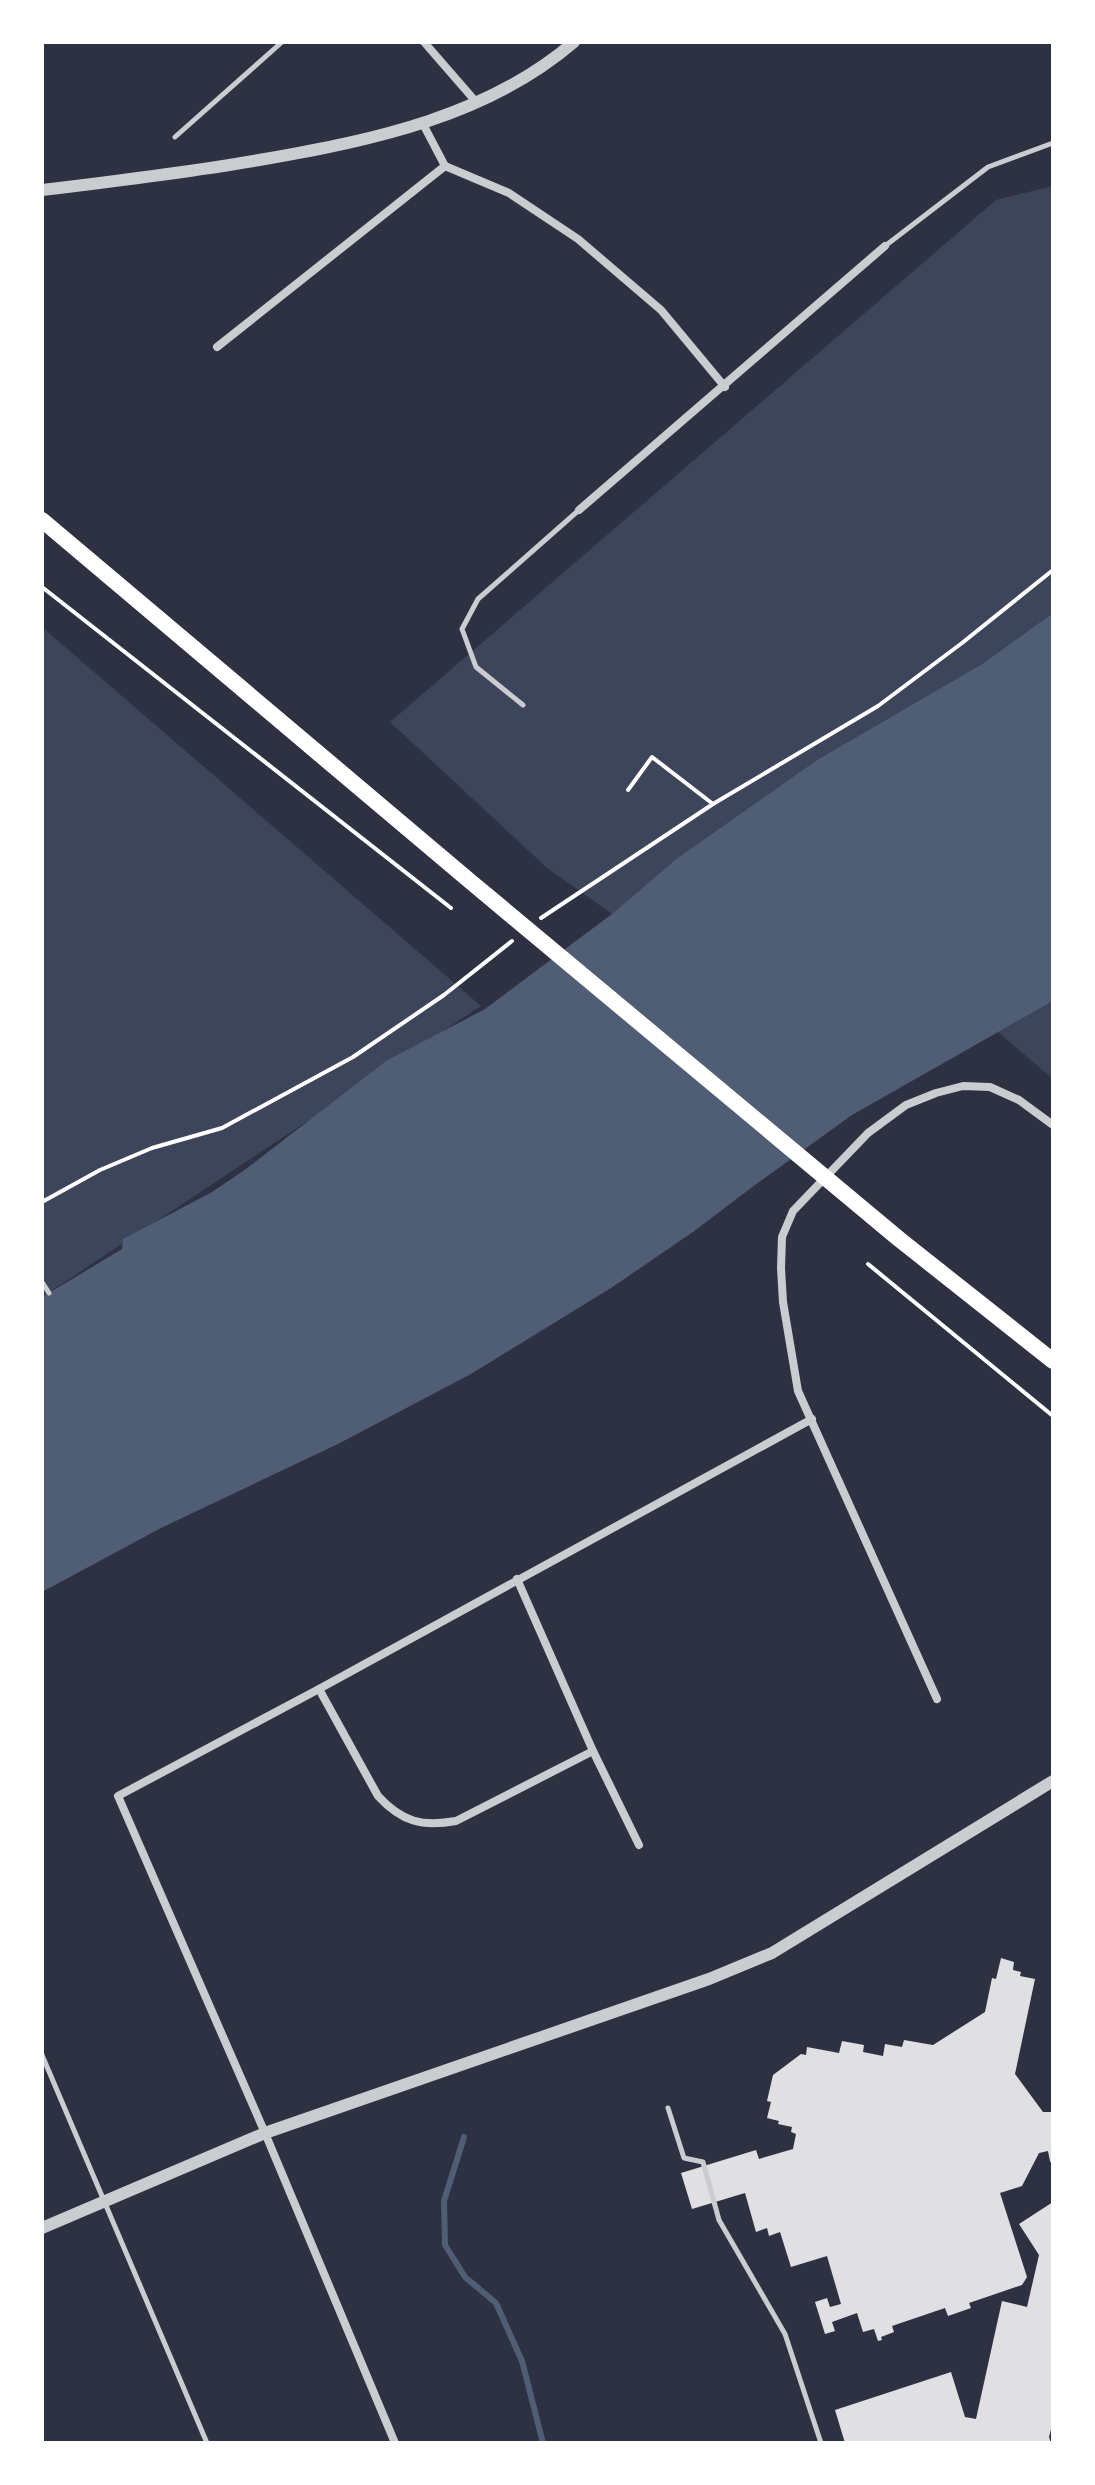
<svg xmlns="http://www.w3.org/2000/svg" width="1095" height="2485" font-family="Lato,sans-serif">
  <style>
    .green { fill: #3c4559 }
    .water { fill: #4f5d75 }
    .lines { fill: none; stroke-linecap: round; stroke-linejoin: round }
    .stream { stroke: #4f5d75; stroke-width: 6 }
    .building { fill: #e0e0e3 }
    .path { stroke: #fff; stroke-width: 4 }
    .service { stroke: #caccd0; stroke-width: 5 }
    .minor { stroke: #caccd0; stroke-width: 8 }
    .tertiary { stroke: #caccd0; stroke-width: 12 }
    .primary { stroke: #fff; stroke-width: 16 }
  </style>
  <rect width="100%" height="100%" fill="#2d3142"/>
  <!-- green -->
  <g class="green">
    <path d="M1053,186V613L982,664L817,760L676,859L612,914L547,868L390,722L996,200Z"/>
    <path d="M42,627L481,1006L42,1297Z"/>
    <path d="M1053,1001V1079L998,1032Z"/>
  </g>
  <!-- water -->
  <path class="water" d="M1053,613V1001L852,1115L751,1188L693,1232L611,1288L471,1374L338,1444L161,1528L42,1592V1297L122,1249L123,1239L212,1192L246,1169L386,1061L485,1009L612,914L676,859L817,760L982,664Z"/>
  <g class="lines">
    <!-- stream -->
    <path class="stream" d="M464,2137L444,2201L445,2245L465,2277L496,2303L522,2361L543,2443"/>
  </g>
  <!-- building -->
  <g class="building">
    <path d="M1001,1958L1014,1962L1013,1970L1021,1972L1020,1976L1035,1979L1015,2074L1043,2112H1053V2166L1050,2161L1048,2151L1039,2153L1022,2186L1000,2193L1027,2277L1022,2285L969,2303L971,2308L948,2316L945,2308L892,2326L894,2332L881,2337L882,2340L878,2341L874,2329L863,2332L857,2313L832,2322L835,2331L825,2334L815,2302L827,2298L830,2307L841,2304L827,2256L791,2267L780,2232L769,2236L767,2228L756,2232L745,2193L692,2209L681,2173L756,2150L759,2159L793,2149L796,2134L791,2132L792,2127L778,2124L779,2121L767,2118L771,2102L767,2101L773,2075L801,2054L806,2055L807,2047L839,2053L842,2041L864,2045L863,2052L883,2056L885,2044L902,2047L904,2040L933,2045L985,2012L992,1978L996,1979Z"/>
    <path d="M1053,2202V2422L1049,2437L1051,2443H845L835,2410L951,2372L965,2417L976,2419L1002,2301L1027,2307L1039,2255L1019,2224Z"/>
  </g>
  <g class="lines">
    <!-- path -->
    <g class="path">
      <path d="M42,587L451,908"/>
      <path d="M628,790L652,757L713,804"/>
      <path d="M541,918L713,804L878,706L962,643L1053,570"/>
      <path d="M42,1202L100,1170L152,1148L222,1128L353,1057L444,995L512,941"/>
      <path d="M868,1264L1053,1416"/>
    </g>
    <!-- service -->
    <g class="service">
      <path d="M175,137L282,42"/>
      <path d="M885,246L988,167L1053,143"/>
      <path d="M523,705L476,667L462,629L478,599L579,510"/>
      <path d="M42,1282L49,1293"/>
      <path d="M42,2055L207,2443"/>
      <path d="M668,2108L684,2158L703,2162L719,2220L785,2334L821,2443"/>
    </g>
    <!-- minor -->
    <g class="minor">
      <path d="M424,42L477,103"/>
      <path d="M423,124L445,166"/>
      <path d="M445,166L509,193L578,239L661,310L725,387"/>
      <path d="M217,347L445,166"/>
      <path d="M579,510L885,246"/>
      <path d="M517,1579L593,1751L639,1845"/>
      <path d="M319,1689L378,1796C402,1822 422,1827 456,1821L593,1751"/>
      <path d="M937,1699L798,1391L783,1302L781,1268L782,1237L793,1211L868,1133L906,1105L936,1093L963,1086L990,1087L1019,1100L1053,1125"/>
      <path d="M395,2443L265,2133L118,1796L319,1689L812,1419"/>
    </g>
    <!-- tertiary -->
    <g class="tertiary">
      <path d="M42,190C117,181 191,172 265,159C374,140 488,116 574,42"/>
      <path d="M42,2228L265,2133L709,1979L772,1953L1053,1781"/>
    </g>
    <!-- primary -->
    <path class="primary" d="M42,520L471,882L899,1239L1053,1361"/>
  </g>
  <!-- border -->
  <rect width="1095" height="2485" fill="none" stroke="#ffffff" stroke-width="88"/>
</svg>
